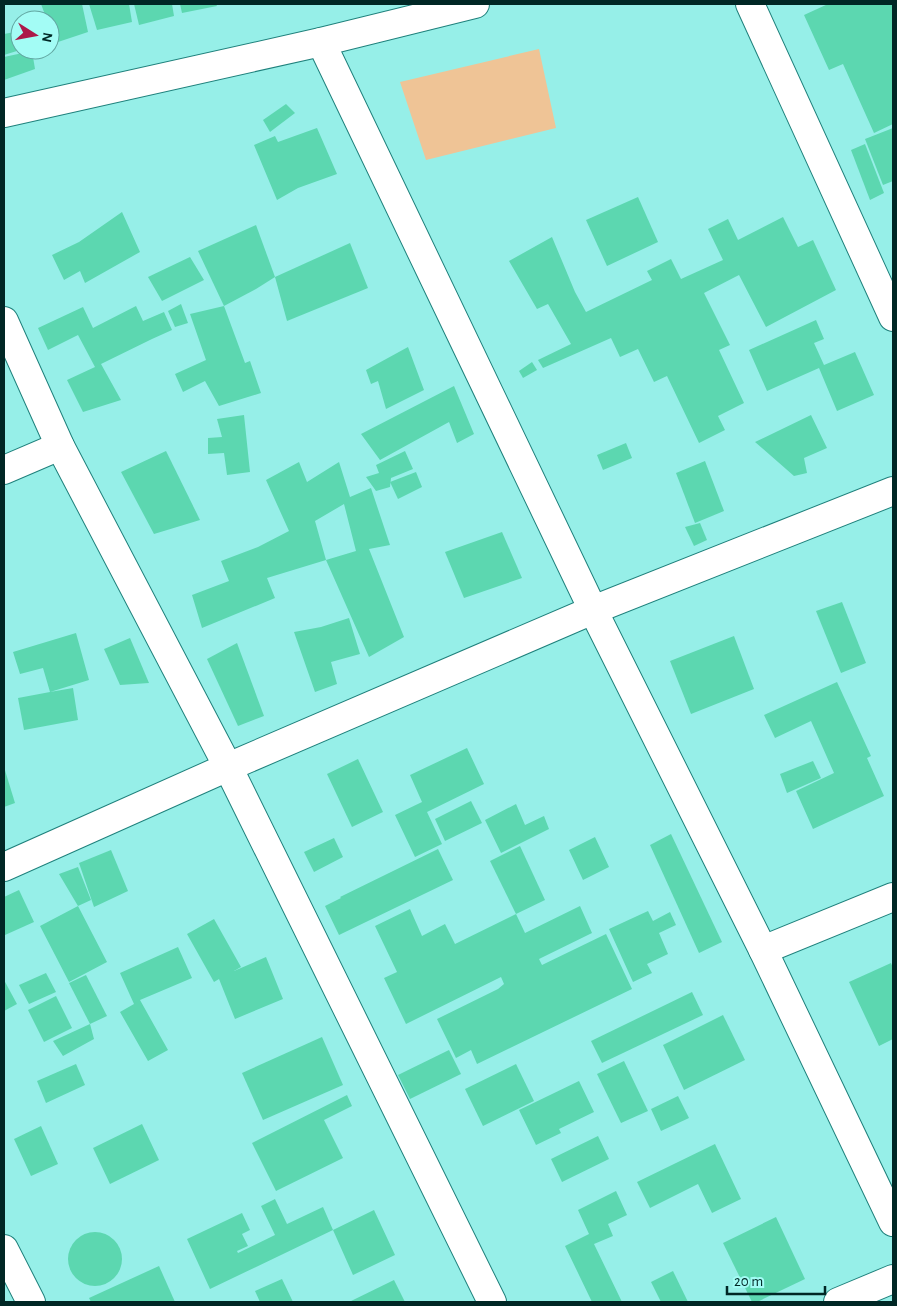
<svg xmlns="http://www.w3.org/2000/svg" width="897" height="1306" font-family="'Alegreya Sans',sans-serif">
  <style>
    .green { fill: #efc496 }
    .building { fill: #5cd7b0; fill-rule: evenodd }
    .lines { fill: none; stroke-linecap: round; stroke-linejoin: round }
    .minor-casing { stroke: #1f817c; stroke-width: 30 }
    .minor { stroke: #fff; stroke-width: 28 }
  </style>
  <rect width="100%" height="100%" fill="#96efe8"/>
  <!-- green -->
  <path class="green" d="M539,49L556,128L426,160L400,82Z"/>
  <!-- building -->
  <g class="building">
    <path d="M41,4H82L88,32L55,43L50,30V20H47Z"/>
    <path d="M89,4H129L132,22L97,30Z"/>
    <path d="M134,4H172L174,16L139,25Z"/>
    <path d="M180,4H216L217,6L182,13Z"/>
    <path d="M828,4H893V124L874,133L843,64L829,70L804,15Z"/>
    <path d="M20,31V50L4,55V34Z"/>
    <path d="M32,51L35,69L4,80V57Z"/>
    <path d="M286,104L295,113L270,132L263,120Z"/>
    <path d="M317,128L337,174L298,188L277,200L254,145L275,136L278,142Z"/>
    <path d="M893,128V181L883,185L865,139Z"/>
    <path d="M865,144L884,193L870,200L851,150Z"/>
    <path d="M638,197L658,242L607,266L586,220Z"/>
    <path d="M122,212L140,252L85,283L80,271L64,280L52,255L79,242Z"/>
    <path d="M783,217L798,247L813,240L836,290L766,327L739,275L704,293L730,345L719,350L744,403L718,416L725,430L699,443L667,376L654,382L638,349L620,357L611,338L543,368L538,360L571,344L548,304L537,309L509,261L552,237L575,292L586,312L652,280L647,271L671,259L681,279L723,260L708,229L728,219L738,240Z"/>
    <path d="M256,225L275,277L256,289L224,306L198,251Z"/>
    <path d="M350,243L368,288L287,321L275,277Z"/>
    <path d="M190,257L204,280L162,301L148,277Z"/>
    <path d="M181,304L188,323L175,327L168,311Z"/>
    <path d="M136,306L143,321L164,312L172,330L152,339L101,364L121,400L83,412L67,380L95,367L78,335L48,350L38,328L83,307L93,328Z"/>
    <path d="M224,306L245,363L250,361L261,393L219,406L205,381L183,392L175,374L206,360L190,314Z"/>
    <path d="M816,320L824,339L814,343L824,365L855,352L874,395L837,411L819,368L767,391L749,350Z"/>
    <path d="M408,347L424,390L386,409L378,381L371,384L366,370Z"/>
    <path d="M532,362L537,370L523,378L519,371Z"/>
    <path d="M454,386L474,434L457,443L449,422L380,460L361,434Z"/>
    <path d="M244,415L250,472L227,475L224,453L208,454V438L222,437L217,419Z"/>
    <path d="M811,415L827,448L804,458L807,473L794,476L755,442Z"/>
    <path d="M626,443L632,458L603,470L597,455Z"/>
    <path d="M166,451L200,520L154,534L121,472Z"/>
    <path d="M405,451L413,469L391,478L390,487L376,491L366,477L379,473L376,465Z"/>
    <path d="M705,461L724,511L695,523L676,473Z"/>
    <path d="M299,462L307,482L339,462L350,497L371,488L390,545L369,549L404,637L369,657L326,560L267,578L275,598L202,628L192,595L229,581L221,561L258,547L289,531L266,480ZM344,504L356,551L326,560L315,521Z"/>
    <path d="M416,472L422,487L398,499L390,482Z"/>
    <path d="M700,523L707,540L694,546L685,527Z"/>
    <path d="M502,532L522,578L464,598L445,552Z"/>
    <path d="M842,602L866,663L841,673L816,611Z"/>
    <path d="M349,618L360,654L331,662L337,684L315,692L294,632L321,627Z"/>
    <path d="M76,633L89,680L50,692L73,688L78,720L24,730L18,698L50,692L43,668L20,674L13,652Z"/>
    <path d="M734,636L754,689L691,714L670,661Z"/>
    <path d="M130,638L149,683L120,685L104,649Z"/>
    <path d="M237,643L264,716L238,726L207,659Z"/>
    <path d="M837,682L871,756L867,758L884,796L813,829L796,791L834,773L811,721L775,738L764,715Z"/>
    <path d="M467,748L484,784L427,812L442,844L415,857L395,815L422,802L410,775Z"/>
    <path d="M358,759L383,812L352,827L327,774Z"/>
    <path d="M813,761L821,778L787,793L780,774Z"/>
    <path d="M4,767L15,803L4,807Z"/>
    <path d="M471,801L482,823L445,841L435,819Z"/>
    <path d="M516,804L525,825L544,816L549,829L501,853L485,820Z"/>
    <path d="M671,834L722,942L699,953L650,845Z"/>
    <path d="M595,837L609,867L583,880L569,850Z"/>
    <path d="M334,838L343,857L314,872L304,852Z"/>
    <path d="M520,846L545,900L516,914L490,861Z"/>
    <path d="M438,849L453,880L339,935L325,906L341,898L340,897Z"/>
    <path d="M111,850L128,891L94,907L79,863Z"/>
    <path d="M78,867L91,900L78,906L107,962L69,982L40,926L78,906L59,874Z"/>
    <path d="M19,890L34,922L5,935L4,897Z"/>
    <path d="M580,906L592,933L539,959L542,965L606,934L632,989L477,1064L471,1050L456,1058L437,1019L498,989L504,984L501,977L406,1024L384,978L397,972L375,926L410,909L422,936L445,924L455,944L516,914L525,933Z"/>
    <path d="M648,911L653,921L670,912L676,925L659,933L668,954L647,964L652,973L633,982L609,929Z"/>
    <path d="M214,919L241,967L234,971L266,957L283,999L235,1019L219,979L214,982L187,934Z"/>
    <path d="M178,947L192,978L140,1000L168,1050L148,1061L120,1012L134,1004L120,973Z"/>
    <path d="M891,963L893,968V1039L879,1046L849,982Z"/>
    <path d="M46,973L56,992L29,1004L19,985Z"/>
    <path d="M86,975L107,1016L90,1024L69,983Z"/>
    <path d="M4,980L17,1004L4,1011Z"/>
    <path d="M692,992L703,1015L602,1063L591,1041Z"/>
    <path d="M56,996L72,1028L44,1042L28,1010Z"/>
    <path d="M723,1015L745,1060L684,1090L663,1045Z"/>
    <path d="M90,1024L94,1039L63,1056L53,1041Z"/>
    <path d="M322,1037L343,1085L263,1120L242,1073Z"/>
    <path d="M449,1050L461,1074L410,1099L398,1075Z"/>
    <path d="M624,1061L648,1111L621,1123L597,1074Z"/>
    <path d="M76,1064L85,1085L46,1103L37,1081Z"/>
    <path d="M516,1064L534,1101L483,1126L465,1089Z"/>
    <path d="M579,1081L594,1112L559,1129L561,1133L536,1145L519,1110Z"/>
    <path d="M347,1095L352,1106L324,1120L343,1158L276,1191L252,1143Z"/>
    <path d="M678,1096L689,1118L661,1131L651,1109Z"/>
    <path d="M142,1124L159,1160L110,1184L93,1148Z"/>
    <path d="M41,1126L58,1164L31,1176L14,1139Z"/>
    <path d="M598,1136L609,1159L562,1182L551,1159Z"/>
    <path d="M715,1144L741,1199L712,1213L698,1184L650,1208L637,1182Z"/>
    <path d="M616,1191L627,1215L608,1224L613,1236L594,1244L622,1302H592L565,1246L589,1234L578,1210Z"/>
    <path d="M275,1199L287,1224L323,1207L333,1230L374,1210L395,1255L353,1275L333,1230L210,1289L187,1239L242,1213L250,1230L242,1234L248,1246L237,1251L238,1253L275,1235L261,1206Z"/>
    <path d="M776,1217L805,1279L757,1302H752L723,1243Z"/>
    <circle cx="95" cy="1259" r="27"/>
    <path d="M159,1266L175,1302H91L89,1298Z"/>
    <path d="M673,1271L688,1302H661L651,1282Z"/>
    <path d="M282,1279L293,1302H260L255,1291Z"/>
    <path d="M394,1280L405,1302H349Z"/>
  </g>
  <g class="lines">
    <!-- minor casing -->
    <g class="minor-casing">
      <g id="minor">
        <path d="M750,4L893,317"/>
        <path d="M321,42L593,610L763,950L893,1222"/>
        <path d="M4,113L321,42L475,4"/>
        <path d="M4,321L60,446L228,767L492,1302"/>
        <path d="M4,470L60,446"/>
        <path d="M4,867L228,767L593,610L893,491"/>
        <path d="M763,950L893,897"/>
        <path d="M4,1249L31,1302"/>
        <path d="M838,1302L893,1279"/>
      </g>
    </g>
    <!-- minor -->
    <use href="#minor" class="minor"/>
  </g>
  <!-- border -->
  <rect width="897" height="1306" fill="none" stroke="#002725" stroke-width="10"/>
  <!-- north arrow -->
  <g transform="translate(35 35) rotate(101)"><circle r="24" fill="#a3fcf5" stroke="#62a7a2"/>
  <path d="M0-4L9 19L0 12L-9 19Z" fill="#ac1849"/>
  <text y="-8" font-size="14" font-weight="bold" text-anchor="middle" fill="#002725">N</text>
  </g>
  <!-- scale -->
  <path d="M727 1286v8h98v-8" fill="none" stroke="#002725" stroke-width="2.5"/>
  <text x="734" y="1286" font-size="15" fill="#002725" stroke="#a3fcf5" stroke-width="4" paint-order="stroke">20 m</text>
</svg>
